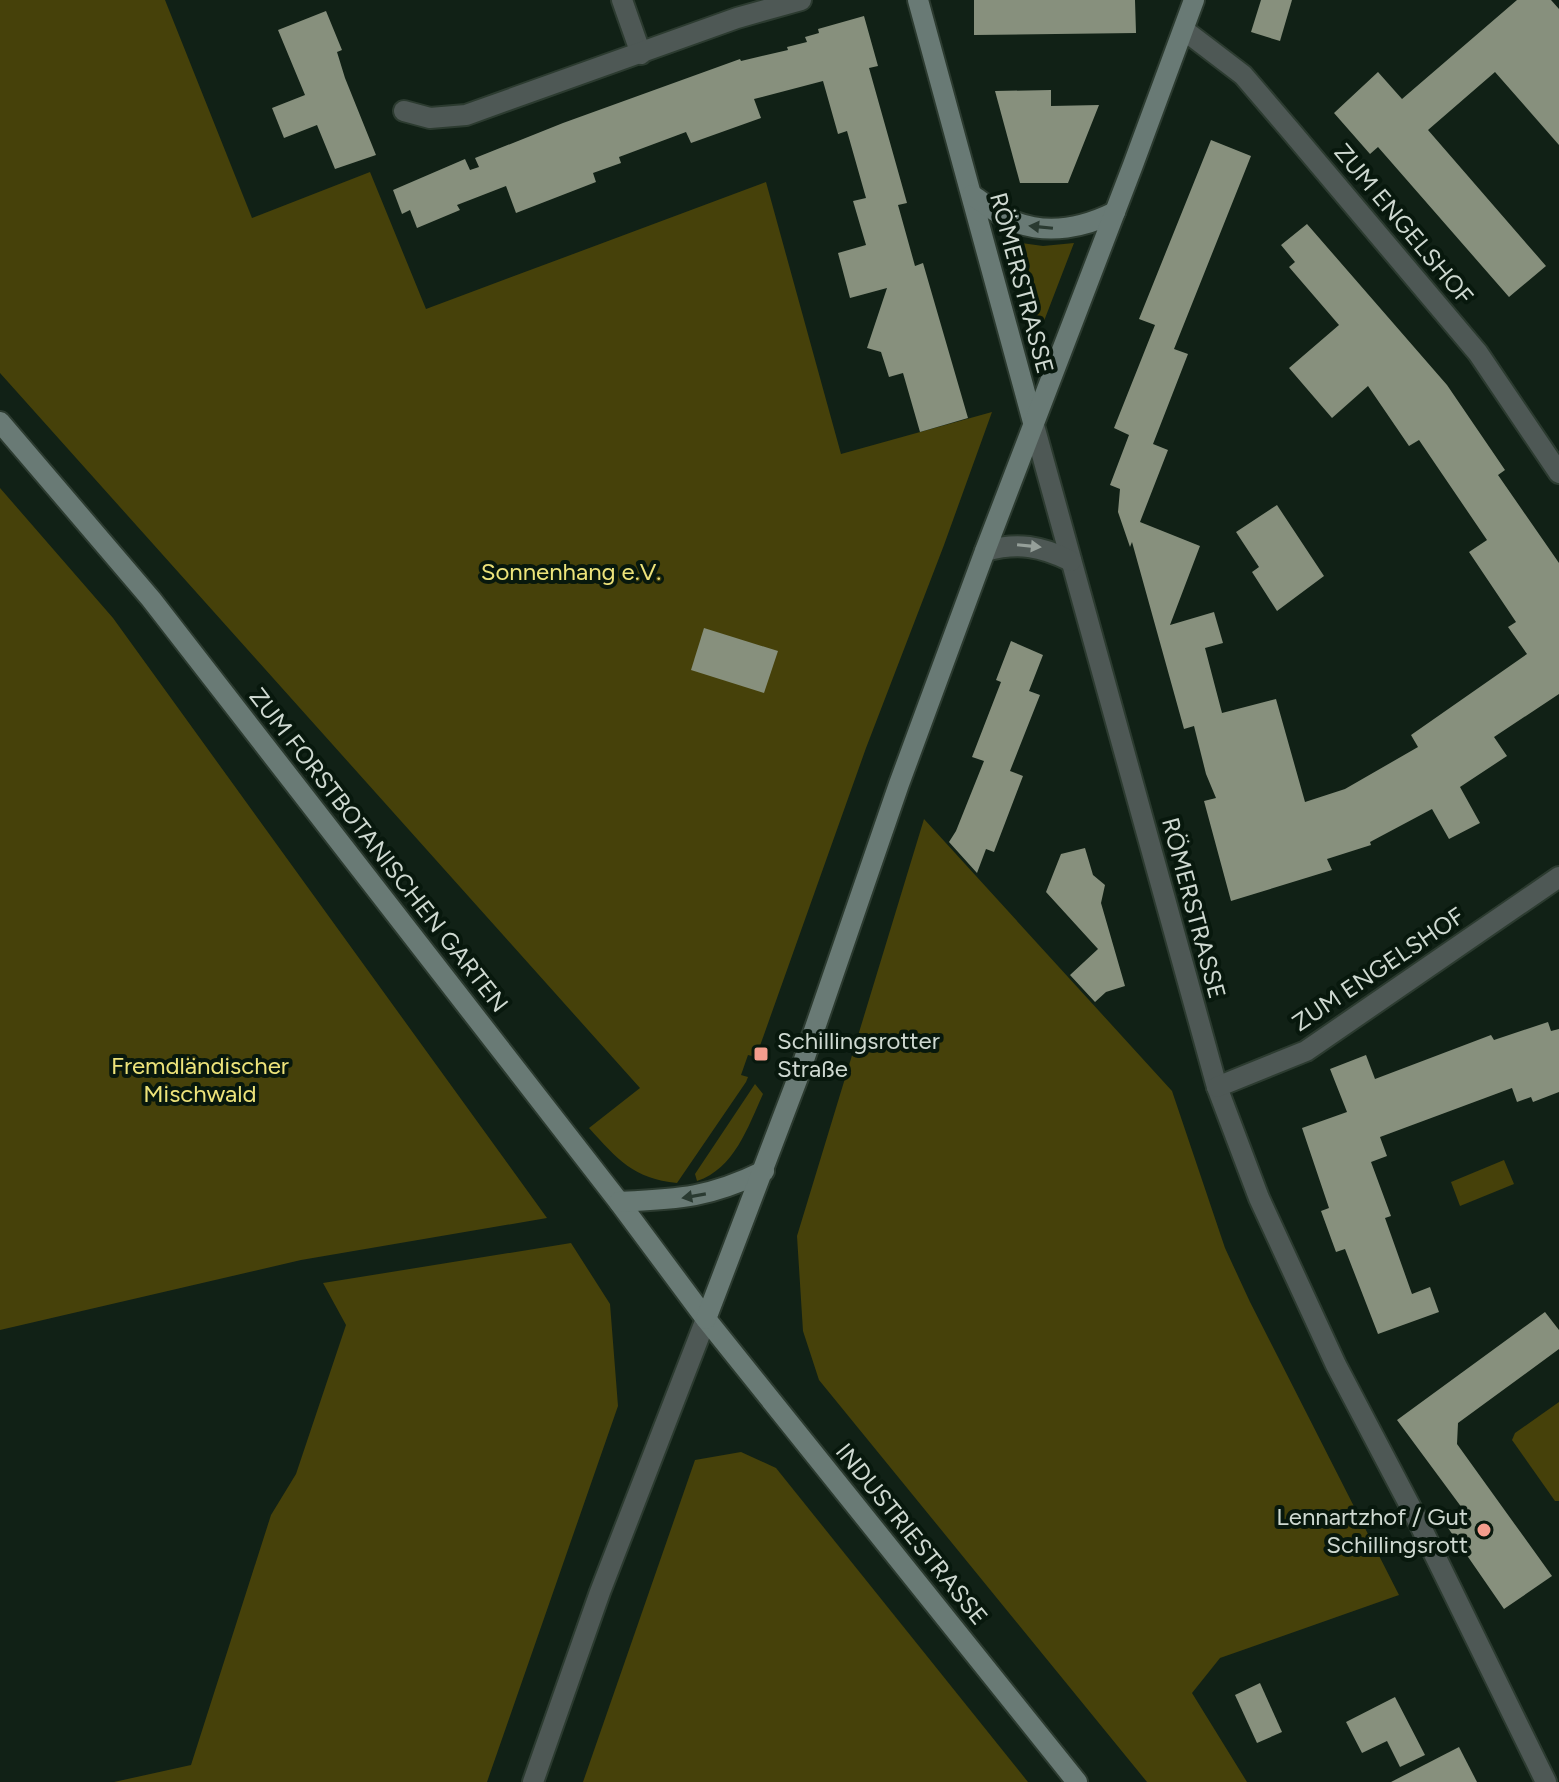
<svg xmlns="http://www.w3.org/2000/svg" width="1559" height="1782" font-family="Figtree,sans-serif">
  <style>
    .green { fill: #46410a }
    .building { fill: #87907d }
    .lines { fill: none; stroke-linecap: round; stroke-linejoin: round }
    .street-casing { stroke: #2c3b30; stroke-width: 24 }
    .secondary-casing { stroke: #2c3b30; stroke-width: 24 }
    .street { stroke: #4e5855; stroke-width: 20 }
    .secondary { stroke: #697a75; stroke-width: 20 }
    .oneway { fill: #2a3a31 }
    .oneway2 { fill: #959f99 }
    .poi-dot { fill: #f49d8d; stroke: #08180d; stroke-width: 3 }
    .labels { text-anchor: middle; dominant-baseline: central; stroke-width: 8; stroke-linejoin: round; paint-order: stroke }
    .street-label { font-size: 24px; fill: #cfd9d1; stroke: #08180d }
    .park-label { font-size: 24px; fill: #ede37a; stroke: #08180d }
    .poi-label { font-size: 24px; fill: #cfd9d1; stroke: #08180d; text-anchor: start }
  </style>
  <rect width="100%" height="100%" fill="#112116"/>
  <!-- green -->
  <g class="green">
    <path d="M0,0H165L252,218L370,172L426,309L766,182L841,454L992,412L944,545L866,748L756,1057L748,1055L741,1075L748,1077L746,1082L677,1183C634,1179 617,1159 589,1128L640,1088L0,373Z"/>
    <path d="M1015,242L1043,246L1074,243L1044,321L1037,319Z"/>
    <path d="M0,488L113,618L547,1218L301,1260L0,1330Z"/>
    <path d="M924,819L1172,1091L1225,1248L1250,1302L1399,1595L1220,1658L1192,1693L1247,1782H1147L819,1380L803,1331L797,1236Z"/>
    <path d="M755,1084L763,1094C748,1127 734,1169 697,1181L695,1174Z"/>
    <path d="M1504,1160L1514,1184L1460,1206L1451,1182Z"/>
    <path d="M571,1243L610,1304L618,1406L487,1782H114L191,1765L271,1515L296,1474L346,1325L323,1283Z"/>
    <path d="M1559,1402V1501H1555L1512,1440L1515,1433Z"/>
    <path d="M741,1452L776,1468L1028,1782H583L695,1460Z"/>
  </g>
  <!-- building -->
  <g class="building">
    <path d="M974,0H1135L1136,33L974,35Z"/>
    <path d="M1261,0H1292L1280,41L1251,32Z"/>
    <path d="M1517,0H1551L1559,9V145L1495,72L1428,130L1546,266L1509,297L1378,147L1370,154L1334,113L1378,72L1402,99Z"/>
    <path d="M326,11L342,50L337,52L345,78L376,155L335,169L317,125L284,138L272,108L305,95L278,30Z"/>
    <path d="M864,16L878,66L869,68L907,203L898,205L915,266L923,263L968,418L920,432L903,373L889,377L881,352L867,348L887,288L850,298L838,253L866,245L853,201L866,198L847,131L838,134L823,81L754,99L761,118L691,143L686,132L619,157L621,163L593,173L596,182L516,213L506,186L457,205L460,210L417,228L410,210L402,214L393,190L465,159L470,170L479,167L475,158L563,123L740,59L741,61L788,50L787,47L807,42L805,37L819,33L818,29Z"/>
    <path d="M1051,90V106L1099,105L1068,183H1020L995,91Z"/>
    <path d="M1211,140L1251,156L1174,349L1188,354L1153,444L1168,450L1140,522L1200,546L1170,625L1214,612L1223,643L1205,648L1222,713L1276,699L1305,802L1345,789L1418,747L1411,735L1527,654L1508,627L1516,622L1469,552L1487,540L1419,440L1409,446L1368,386L1332,418L1289,368L1339,325L1289,267L1295,262L1281,245L1307,224L1447,385L1505,470L1498,475L1559,563V694L1494,737L1507,756L1460,787L1480,823L1449,839L1432,809L1370,842L1371,845L1327,859L1332,870L1231,901L1204,801L1216,798L1206,774L1194,726L1184,729L1132,542L1130,547L1118,512L1120,489L1110,485L1129,435L1114,428L1155,325L1139,319Z"/>
    <path d="M1277,505L1324,576L1277,611L1252,572L1259,567L1236,532Z"/>
    <path d="M704,628L778,651L764,693L691,670Z"/>
    <path d="M1011,641L1043,655L1029,691L1040,695L1010,771L1023,776L994,852L986,849L977,873L949,842L956,831L984,761L972,757L1001,682L996,680Z"/>
    <path d="M1085,848L1093,875L1105,885L1101,903L1125,986L1106,992L1095,1002L1070,975L1098,949L1046,892L1061,854Z"/>
    <path d="M1548,1022L1551,1031L1559,1029V1092L1533,1102L1531,1097L1517,1102L1512,1088L1380,1137L1387,1156L1371,1162L1391,1216L1385,1218L1412,1294L1430,1287L1439,1312L1378,1334L1345,1249L1336,1252L1321,1211L1329,1208L1302,1128L1347,1112L1330,1069L1366,1055L1375,1079L1491,1035L1494,1040Z"/>
    <path d="M1545,1312L1559,1330V1349L1458,1423L1457,1444L1552,1576L1504,1609L1446,1525L1465,1512L1397,1420Z"/>
    <path d="M1260,1683L1282,1732L1257,1743L1235,1695Z"/>
    <path d="M1395,1697L1425,1755L1400,1767L1387,1741L1362,1753L1346,1722Z"/>
    <path d="M1459,1747L1477,1782H1391Z"/>
  </g>
  <g class="lines">
    <!-- street casing -->
    <g class="street-casing">
      <g id="street">
        <path d="M622,0L641,54"/>
        <path d="M1184,30L1243,75L1290,130L1478,353L1559,473"/>
        <path d="M404,111L430,118L466,115L737,18L801,0"/>
        <path d="M1033,422L1217,1087L1259,1198L1336,1365L1420,1525L1546,1782"/>
        <path d="M985,551C1018,542 1041,546 1071,561"/>
        <path d="M1217,1087L1306,1051L1559,877"/>
        <path d="M533,1782L600,1592L706,1319"/>
      </g>
    </g>
    <!-- secondary casing -->
    <g class="secondary-casing">
      <g id="secondary">
        <path d="M918,0L1033,422"/>
        <path d="M972,195C985,204 1000,216 1015,222C1049,235 1085,227 1115,212"/>
        <path d="M0,422L151,599L619,1202L706,1319L1077,1782"/>
        <path d="M619,1202C679,1199 709,1198 764,1171"/>
        <path d="M706,1319L797,1080L899,784L985,551L1133,165L1194,0"/>
      </g>
    </g>
    <!-- street -->
    <use href="#street" class="street"/>
    <!-- secondary -->
    <use href="#secondary" class="secondary"/>
  </g>
  <!-- one-way arrows -->
  <defs><path id="oneway-solid" d="M-6-.8H1V-3.2L6.5 0L1 3.2V.8H-6Z" transform="scale(2)"/></defs>
  <g class="oneway">
    <use href="#oneway-solid" transform="translate(1041 227) rotate(-174)"/>
    <use href="#oneway-solid" transform="translate(694 1196) rotate(170)"/>
  </g>
  <use class="oneway2" href="#oneway-solid" transform="translate(1029 546) rotate(6)"/>
  <!-- markers -->
  <g class="poi-dot">
    <rect x="753" y="1046" width="16" height="16" rx="4"/>
    <circle cx="1484" cy="1530" r="8"/>
  </g>
  <g class="labels">
    <!-- street labels -->
    <g class="street-label">
      <text transform="translate(1404 224) rotate(50)">ZUM ENGELSHOF</text>
      <text transform="translate(1022 283) rotate(75)">RÖMERSTRASSE</text>
      <text transform="translate(379 850) rotate(52)">ZUM FORSTBOTANISCHEN GARTEN</text>
      <text transform="translate(1194 908) rotate(75)">RÖMERSTRASSE</text>
      <text transform="translate(1378 969) rotate(-34)">ZUM ENGELSHOF</text>
      <text transform="translate(912 1534) rotate(51)">INDUSTRIESTRASSE</text>
    </g>
    <!-- park labels -->
    <g class="park-label">
      <text x="571" y="571">Sonnenhang e.V.</text>
      <text x="200" y="1065">Fremdländischer<tspan x="200" dy="28">Mischwald</tspan></text>
    </g>
    <!-- poi labels -->
    <g class="poi-label">
      <text x="777" y="1040">Schillingsrotter<tspan x="777" dy="28">Straße</tspan></text>
      <text x="1468" y="1516" text-anchor="end">Lennartzhof / Gut<tspan x="1468" dy="28">Schillingsrott</tspan></text>
    </g>
  </g>
</svg>
